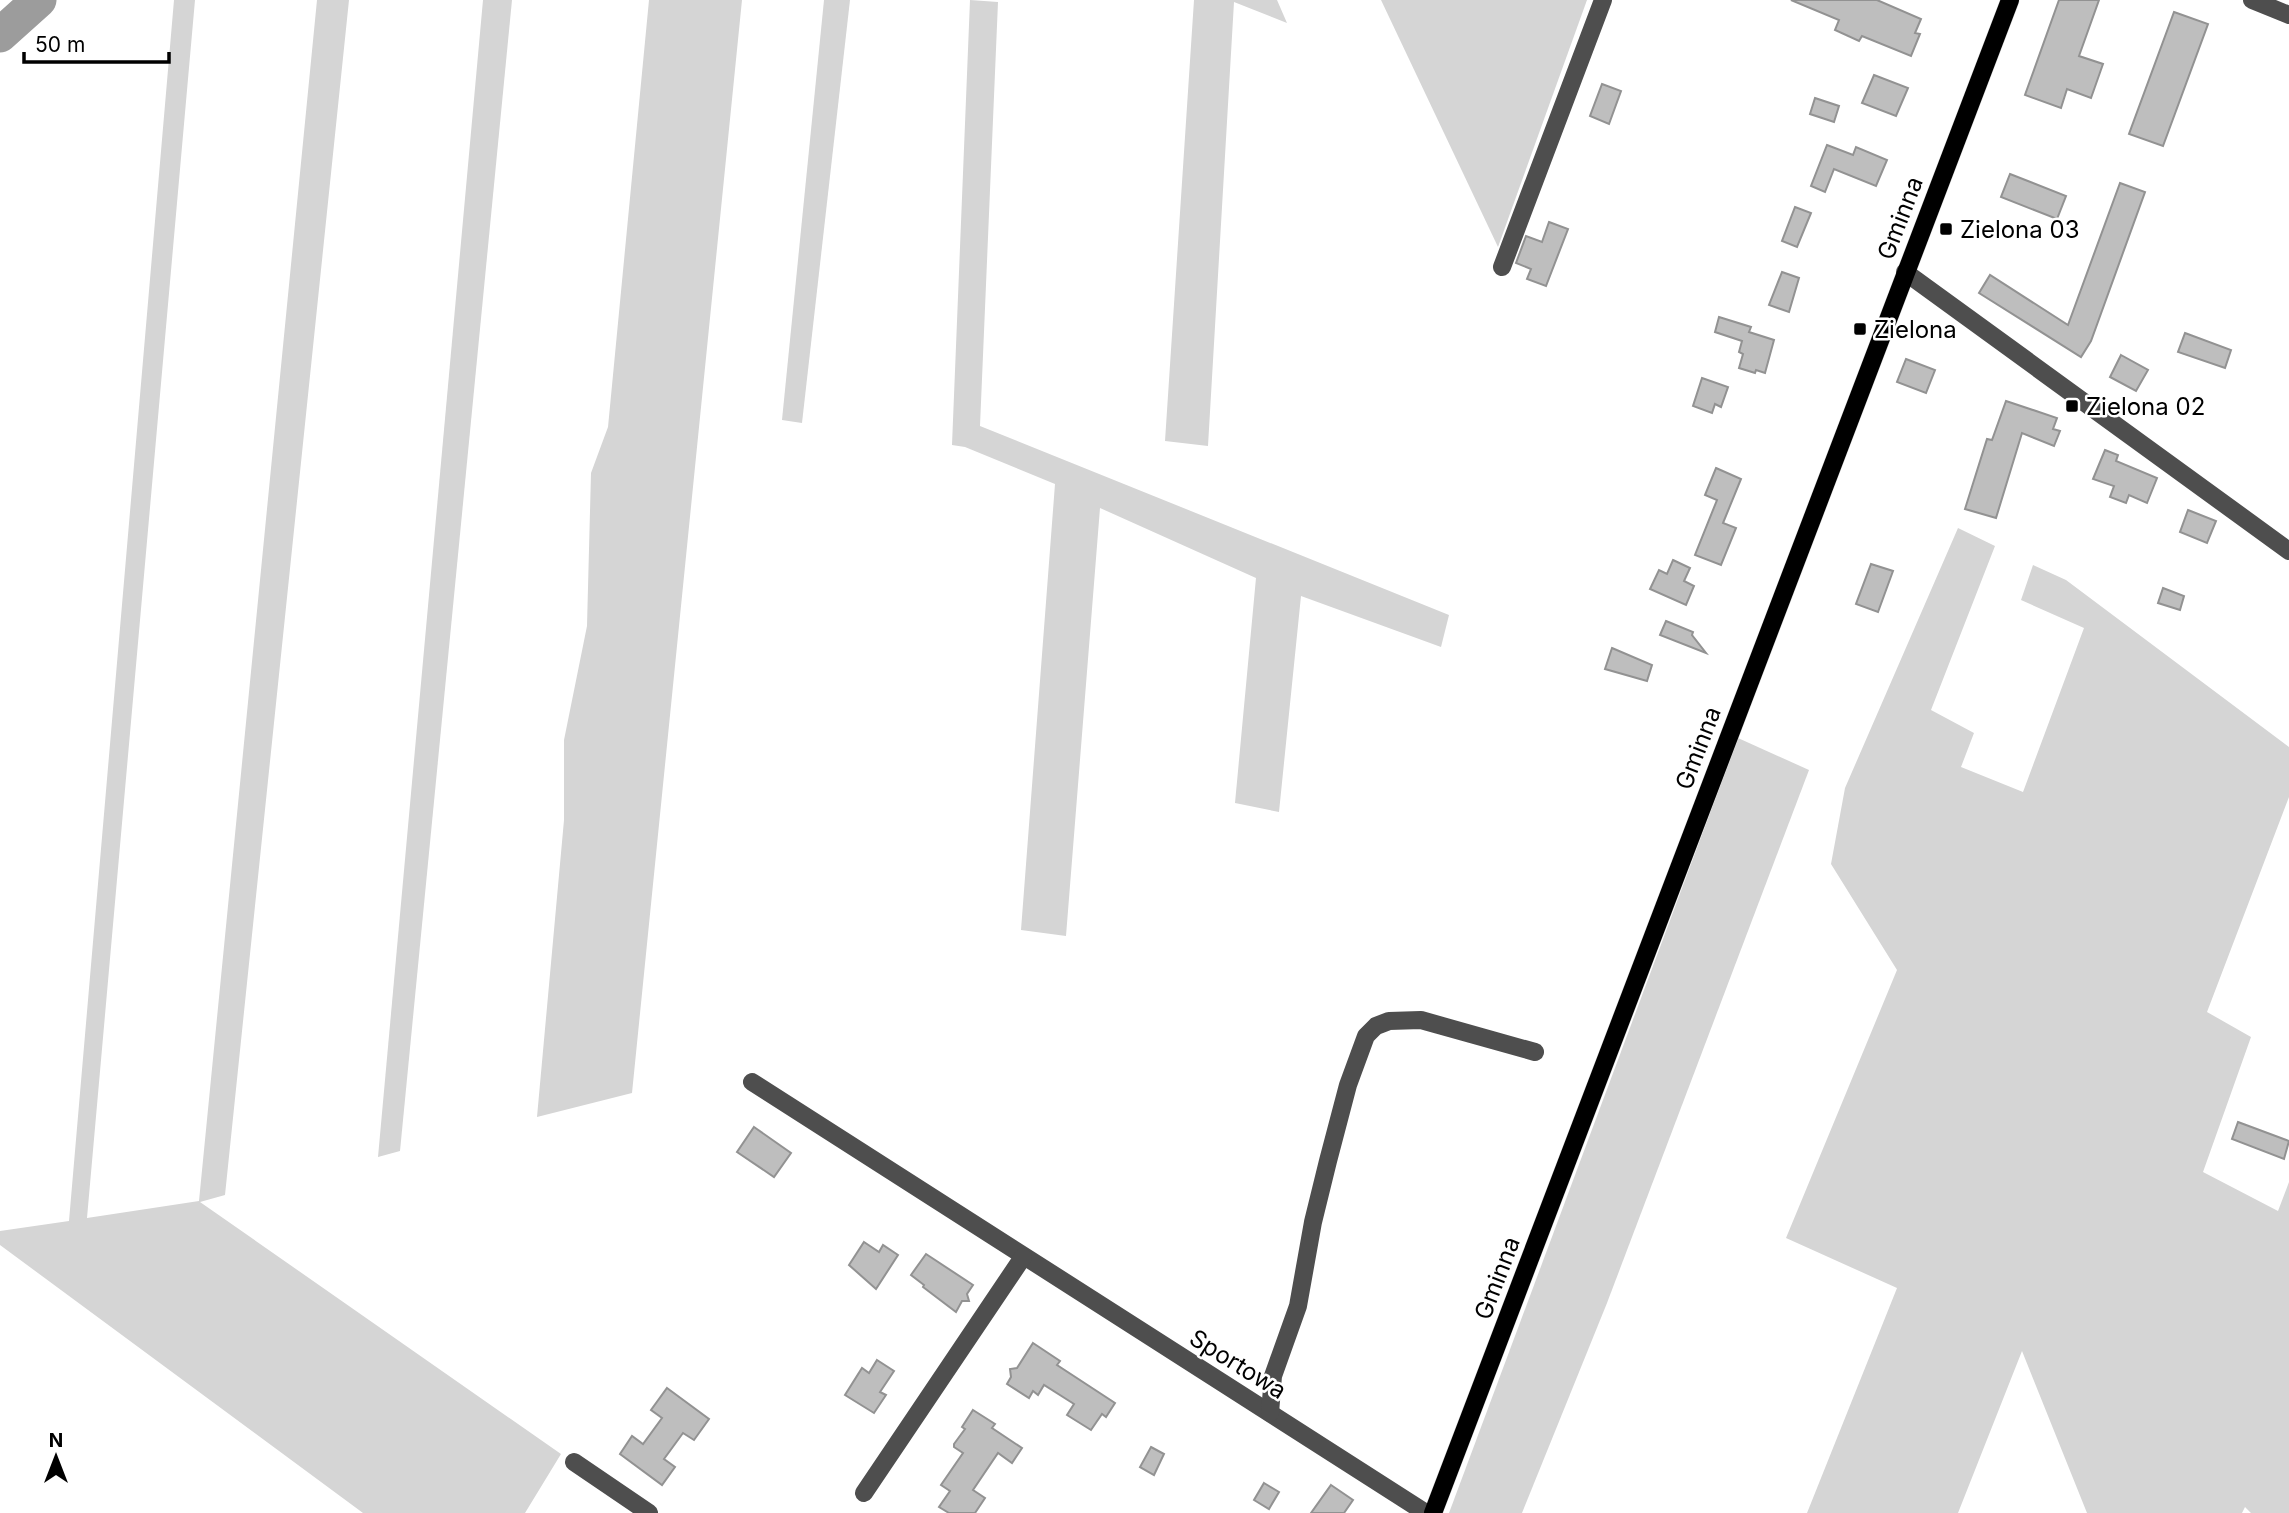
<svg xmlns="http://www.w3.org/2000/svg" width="2289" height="1513" viewBox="0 0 2289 1513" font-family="Inter,sans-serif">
<rect width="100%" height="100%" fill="#fff"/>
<!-- green -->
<g fill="#d5d5d5">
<path d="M174,0h21l-108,1218 112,-17 118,-1201h32l-124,1195 -25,7 361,252 -36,59h-162l-363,-268v-14l69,-10z"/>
<path d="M483,0h29l-112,1151 -22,6z"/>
<path d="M649,0h93l-110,1093 -95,24 27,-297v-80l23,-114 4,-153 17,-46z"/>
<path d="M824,0h26l-48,423 -20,-3z"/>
<path d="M970,0l28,2 -18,424 469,189 -8,32 -140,-51 -22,216 -44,-9 21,-225 -156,-70 -34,428 -45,-6 34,-446 -90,-37 -13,-2z"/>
<path d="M1194,0h83l10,23 -53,-21 -26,444 -43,-5z"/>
<path d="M1381,0h206l-89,247z"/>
<path d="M1958,528l37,18 -64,164 43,23 -13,34 62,25 61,-164 -63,-28 12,-35 33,15 223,167v50l-82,215 44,25 -48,135 75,39 11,-29v331h-38l-6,-6 -3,6h-155l-65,-162 -64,162h-151l90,-225 -111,-50 111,-268 -66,-106 14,-76z"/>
<path d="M1738,738l71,32 -202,533 -85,210h-73z"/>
</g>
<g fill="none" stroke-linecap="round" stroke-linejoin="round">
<!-- river -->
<path stroke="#9c9c9c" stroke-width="35" d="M0,35l39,-35"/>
</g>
<!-- building -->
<g fill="#bebebe" stroke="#929292" stroke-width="2">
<path d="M1791,0h86l44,19 -6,14 5,1 -9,22 -49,-20 -3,5 -24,-11 4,-10z"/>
<path d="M2059,0h40l-20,56 24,8 -12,34 -24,-9 -6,19 -36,-13z"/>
<path d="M2174,12l34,12 -45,122 -34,-12z"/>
<path d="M1874,75l34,13 -12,28 -34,-13z"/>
<path d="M1602,84l19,7 -12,33 -19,-8z"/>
<path d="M1815,98l24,8 -5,16 -24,-8z"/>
<path d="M1827,145l26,10 3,-8 31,13 -11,26 -42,-17 -9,23 -14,-6z"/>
<path d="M2010,174l56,22 -9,23 -56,-22z"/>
<path d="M2120,183l25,9 -54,149 -10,16 -102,-64 11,-18 78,50z"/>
<path d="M1795,207l16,6 -14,34 -15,-6z"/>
<path d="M1549,222l19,7 -22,57 -19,-7 4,-10 -15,-6 10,-27 16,6z"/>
<path d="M1782,272l17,6 -10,34 -20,-7z"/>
<path d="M1719,317l32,10 -2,5 25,8 -9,33 -9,-3 -1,3 -16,-5 4,-14 -4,-2 3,-11 -27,-9z"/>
<path d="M2185,333l46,17 -6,18 -47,-16z"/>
<path d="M2121,355l27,15 -12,21 -26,-14z"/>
<path d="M1906,359l29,11 -9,23 -29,-11z"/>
<path d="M1702,378l26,9 -7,20 -6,-3 -3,9 -19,-7z"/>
<path d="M2006,401l51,17 -4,11 7,2 -6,15 -32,-13 -26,85 -31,-9 22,-70 5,1z"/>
<path d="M2105,450l13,5 -2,6 41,17 -10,25 -18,-8 -3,8 -16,-6 4,-11 -21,-7z"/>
<path d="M1716,468l25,11 -18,44 13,5 -15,37 -26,-10 22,-55 -12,-5z"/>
<path d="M2188,510l28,11 -9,22 -27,-11z"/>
<path d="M1673,560l17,8 -6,13 10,5 -8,19 -36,-16 9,-19 8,4z"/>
<path d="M1871,564l22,7 -15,41 -22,-8z"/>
<path d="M2163,588l21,8 -4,14 -22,-7z"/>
<path d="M1666,621l27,11 -1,3 14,18 -46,-18z"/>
<path d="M1612,648l40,17 -5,16 -42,-12z"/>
<path d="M2238,1122l51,19 -5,18 -52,-20z"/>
<path d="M754,1127l37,26 -17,24 -37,-25z"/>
<path d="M864,1242l15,10 4,-7 15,10 -22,34 -27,-24z"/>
<path d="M926,1254l47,31 -6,9 2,7h-7l-6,11 -33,-25 1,-2 -13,-10z"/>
<path d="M1033,1343l27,18 -3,4 58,38 -9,14 -4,-3 -11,16 -24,-15 7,-11 -30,-19 -6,10 -5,-4 -4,7 -22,-14 4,-7 -1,-8 7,-1z"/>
<path d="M877,1360l17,11 -14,21 6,3 -12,18 -29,-18 17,-27 7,5z"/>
<path d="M667,1388l42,31 -15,21 -11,-7 -19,26 11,8 -13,18 -42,-31 12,-18 11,8 19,-26 -11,-8z"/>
<path d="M973,1410l22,14 -3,4 30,20 -10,15 -14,-10 -25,37 12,8 -10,15h-26l-10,-6 11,-16 -9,-6 22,-32 -9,-6v-3l11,-15 -3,-2z"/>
<path d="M1151,1447l13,7 -10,21 -14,-8z"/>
<path d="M1264,1483l15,9 -10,17 -15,-9z"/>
<path d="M1331,1485l22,15 -9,13h-33z"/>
</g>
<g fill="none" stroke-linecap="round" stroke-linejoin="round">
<defs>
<path id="major" d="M1433,1513l577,-1513"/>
</defs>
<!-- major casing -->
<use href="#major" stroke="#dbdbdb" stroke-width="19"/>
<!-- minor -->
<g stroke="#4e4e4e" stroke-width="18">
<path d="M2252,0l37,15"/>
<path d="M1502,267l101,-267"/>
<path d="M1905,272l384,279"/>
<path d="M752,1082l674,431"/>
<path d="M1270,1413l3,-37 25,-70 15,-84 15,-61 20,-76 18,-49 10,-10 13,-5 32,-1 114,32"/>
<path d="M574,1462l75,51"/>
<path d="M864,1493l159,-236"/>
</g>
<!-- major -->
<use href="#major" stroke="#000" stroke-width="18"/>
</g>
<!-- markers -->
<g fill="#000" stroke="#fff" stroke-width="2.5">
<rect x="1939" y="222" width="14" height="14" rx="3.5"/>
<rect x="1853" y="322" width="14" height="14" rx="3.5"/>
<rect x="2065" y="399" width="14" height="14" rx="3.5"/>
</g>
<g text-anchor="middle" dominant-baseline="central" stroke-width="5" stroke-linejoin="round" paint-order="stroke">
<!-- street labels -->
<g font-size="24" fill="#000" stroke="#fff">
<text transform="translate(1900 218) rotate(-69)">Gminna</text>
<text transform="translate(1698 748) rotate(-69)">Gminna</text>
<text transform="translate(1497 1278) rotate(-69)">Gminna</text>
<text transform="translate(1238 1364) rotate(32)">Sportowa</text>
</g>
<!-- poi labels -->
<g font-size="24" fill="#000" stroke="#fff" text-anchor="start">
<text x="1960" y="229">Zielona 03</text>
<text x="1874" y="329">Zielona</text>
<text x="2086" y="406">Zielona 02</text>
</g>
</g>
<!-- north arrow -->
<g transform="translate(56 1457)" stroke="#ffffff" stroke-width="5" paint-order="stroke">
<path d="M0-5L12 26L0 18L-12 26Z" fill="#000000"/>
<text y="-10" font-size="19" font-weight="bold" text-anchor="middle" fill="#000000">N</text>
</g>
<!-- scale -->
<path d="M24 52v10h145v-10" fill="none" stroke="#000000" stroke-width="3.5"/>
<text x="35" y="52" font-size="21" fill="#000000" stroke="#ffffff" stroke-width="5" paint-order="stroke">50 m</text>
</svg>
